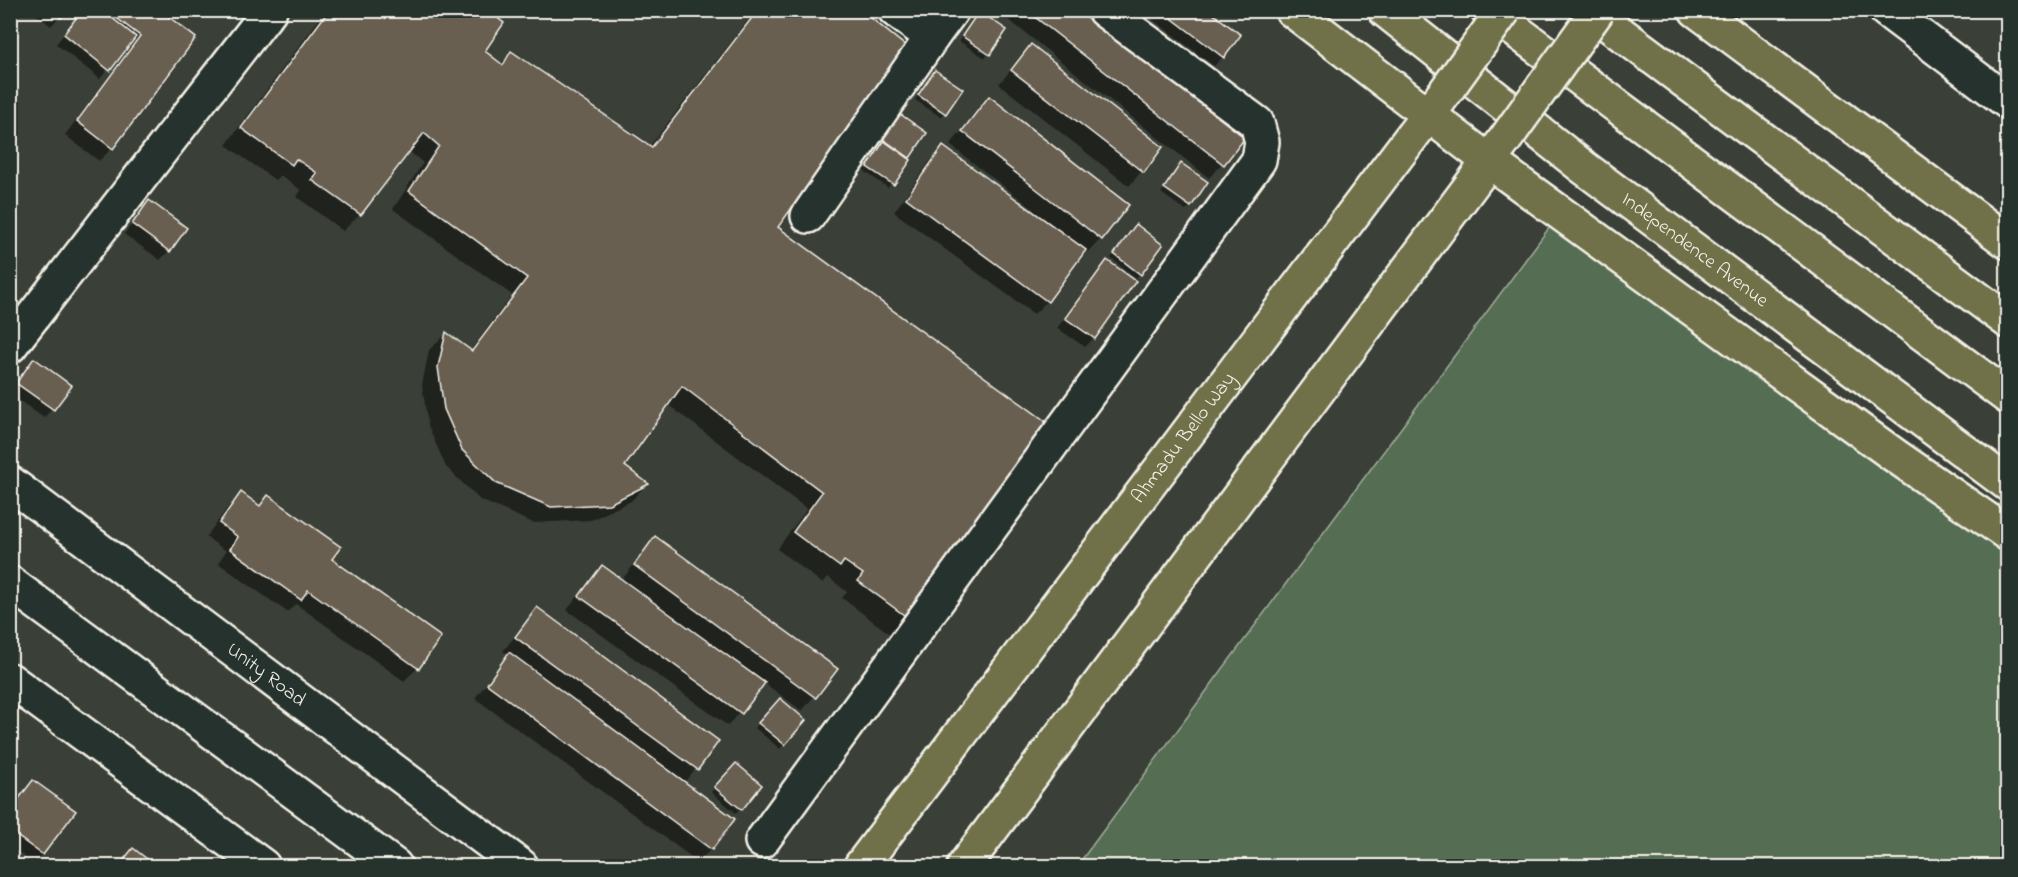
<svg xmlns="http://www.w3.org/2000/svg" width="2018" height="877" viewBox="0 0 2018 877" font-family="'Indie Flower',sans-serif">
<rect width="100%" height="100%" fill="#3a4038"/>
<filter id="ink" filterUnits="userSpaceOnUse"><feTurbulence type="fractalNoise" baseFrequency=".0167" numOctaves="2"/><feDisplacementMap in="SourceGraphic" scale="12" xChannelSelector="R" yChannelSelector="G"/><feConvolveMatrix kernelMatrix="1 2 1 2 8 2 1 2 1" color-interpolation-filters="sRGB"/></filter>
<g filter="url(#ink)">
<!-- green -->
<path fill="#556d52" stroke="#a4af9d" stroke-width="1.5" d="M1560,213l447,343v310h-930z"/>
<!-- shadow -->
<g fill="#0007">
<path d="M31,10h34l-14,16z"/>
<path d="M83,10h75l-46,138 -13,13 -34,-26 63,-85 -3,-2 -25,31 -44,-35z"/>
<path d="M326,10h159l-2,41 17,13 12,-11 137,94 107,-137h102l-82,217 131,390 -17,17 -48,-36 5,-6 -19,-15 -6,6 -45,-34 30,-40 -140,-105 -44,62 24,18 -16,17 -40,19 -58,3 -53,-23 -34,-33 -18,-41 -6,-41 7,-35 17,-16 24,17 42,-56 -119,-86 30,-46 -14,-12 -49,63 -17,17 -46,-34 4,-7 -21,-15 -5,5 -49,-35z"/>
<path d="M996,10h83l164,129 -34,39z"/>
<path d="M1140,10h65l18,47 -9,9z"/>
<path d="M975,17l14,37 -4,4 -26,-17z"/>
<path d="M1031,46l130,102 -32,38 -130,-102z"/>
<path d="M931,76l14,37 -4,4 -26,-17z"/>
<path d="M989,98l112,141 -13,13 -4,-3 -37,52 -13,13 -140,-102 36,-51 14,-13 87,63 2,-2 -83,-64z"/>
<path d="M896,120l13,37 -21,31 -24,-17z"/>
<path d="M1177,170l13,36 -4,5 -25,-18z"/>
<path d="M149,202l20,49 -9,9 -36,-26z"/>
<path d="M1132,231l8,43 -5,4 -24,-20z"/>
<path d="M1107,262l-13,76 -9,9 -28,-19z"/>
<path d="M34,360l36,26 -26,32 -34,-24v-5z"/>
<path d="M241,494l18,13 9,-10 62,63 87,108 -13,13 -108,-77 -9,8 -69,-49 8,-12 -20,-14 22,-30z"/>
<path d="M655,537l181,132 -34,42 -39,-29 -35,44 -161,-116 35,-43 19,14z"/>
<path d="M537,609l180,132 -33,42 27,66 -13,13 -223,-164 34,-43 -6,-4z"/>
<path d="M775,704l29,16 -24,29 -25,-21z"/>
<path d="M732,769l28,16 -24,28 -25,-21z"/>
<path d="M34,782l8,72 -9,9 -23,-17v-37z"/>
<path d="M133,850l21,16h-35z"/>
</g>
<!-- building -->
<g fill="#675e51" stroke="#f4f1e8" stroke-width="1.5">
<path d="M51,10h16l-6,8z"/>
<path d="M82,10h20l34,27 -26,34 -46,-37z"/>
<path d="M106,10h54l36,28 -83,111 -36,-28 63,-85z"/>
<path d="M329,10h158l17,13 -19,28 18,14 8,-14 141,96 106,-137h103l47,38 -130,179 270,196 -140,195 -50,-37 5,-7 -19,-13 -4,6 -47,-35 29,-40 -140,-106 -57,80 24,18 -40,20 -58,3 -55,-24 -34,-33 -18,-41 -6,-42 8,-35 26,19 55,-73 -118,-87 30,-45 -15,-13 -63,82 -49,-35 5,-7 -21,-14 -4,6 -51,-37z"/>
<path d="M1026,10h55l164,128 -21,27z"/>
<path d="M1161,10h47l33,25 -17,23z"/>
<path d="M979,11l28,19 -17,25 -28,-19z"/>
<path d="M1031,44l132,103 -19,26 -133,-103z"/>
<path d="M935,70l28,19 -17,25 -28,-19z"/>
<path d="M989,96l140,109 -27,35 -140,-109z"/>
<path d="M900,114l27,19 -17,25 -27,-19z"/>
<path d="M884,141l27,19 -17,25 -27,-18z"/>
<path d="M943,146l143,104 -38,52 -142,-104z"/>
<path d="M1181,163l27,19 -17,25 -27,-19z"/>
<path d="M149,200l38,28 -17,24 -38,-28z"/>
<path d="M1136,224l27,21 -22,30 -27,-21z"/>
<path d="M1107,260l29,21 -41,58 -30,-21z"/>
<path d="M34,358l38,28 -18,24 -38,-27z"/>
<path d="M241,492l19,14 8,-11 73,52 -9,12 109,78 -22,32 -111,-79 -7,10 -71,-51 8,-12 -19,-14z"/>
<path d="M655,536l183,133 -22,29 -182,-133z"/>
<path d="M602,565l163,118 -23,31 -163,-118z"/>
<path d="M537,607l182,134 -21,29 -183,-133z"/>
<path d="M509,652l226,167 -23,31 -225,-166z"/>
<path d="M780,698l26,22 -21,25 -27,-22z"/>
<path d="M736,763l26,22 -20,25 -28,-23z"/>
<path d="M33,780l43,31 -33,44 -33,-24v-21z"/>
<path d="M133,848l23,18h-30l-5,-3z"/>
</g>
<g fill="none" stroke-linecap="round" stroke-linejoin="round">
<defs>
<g id="minor">
<path d="M1886,10l122,92"/>
<path d="M932,37l20,-27"/>
<path d="M808,216l124,-179 -37,-27"/>
<path d="M10,346l260,-336"/>
<path id="s1" d="M10,483l511,383"/>
<path d="M10,583l385,283"/>
<path d="M10,680l253,186"/>
<path d="M762,841l497,-681 3,-18 -5,-19 -153,-113"/>
</g>
<g id="major">
<path d="M1292,10l198,152 404,293 114,79"/>
<path id="s2" d="M1385,10l198,157 425,317"/>
<path d="M1488,10l520,387"/>
<path d="M1589,10l419,311"/>
<path d="M1696,10l312,232"/>
<path id="s3" d="M861,866l582,-771"/>
<path d="M964,866l540,-725"/>
</g>
</defs>
<!-- minor casing -->
<use href="#minor" stroke="#f4f1e8" stroke-width="38"/>
<!-- major casing -->
<use href="#major" stroke="#f4f1e8" stroke-width="38"/>
<!-- minor -->
<use href="#minor" stroke="#26332d" stroke-width="33"/>
<!-- major -->
<use href="#major" stroke="#6f714a" stroke-width="33"/>
<defs>
<g id="major-bridge">
<path d="M1443,95l61,-85"/>
<path d="M1504,141l94,-131"/>
</g>
</defs>
<!-- major-bridge casing -->
<use href="#major-bridge" stroke="#f4f1e8" stroke-width="38" stroke-linecap="butt"/>
<!-- major-bridge -->
<use href="#major-bridge" stroke="#6f714a" stroke-width="33"/>
</g>
</g>
<g text-anchor="middle" dominant-baseline="central" stroke-width="4.5" stroke-linejoin="round" paint-order="stroke">
<!-- street labels -->
<g font-size="20" fill="#f4f1e8" stroke="#26332d">
<text stroke="none"><textPath href="#s2" startOffset="392">Independence Avenue</textPath></text>
<text stroke="none"><textPath href="#s3" startOffset="536">Ahmadu Bello Way</textPath></text>
<text stroke="none"><textPath href="#s1" startOffset="320">Unity Road</textPath></text>
</g>
</g>
<!-- margin -->
<rect width="2018" height="877" fill="none" stroke="#26332d" stroke-width="36"/>
<rect x="18" y="18" width="1982" height="841" fill="none" stroke="#f4f1e8" stroke-width="2" filter="url(#ink)"/>
</svg>
